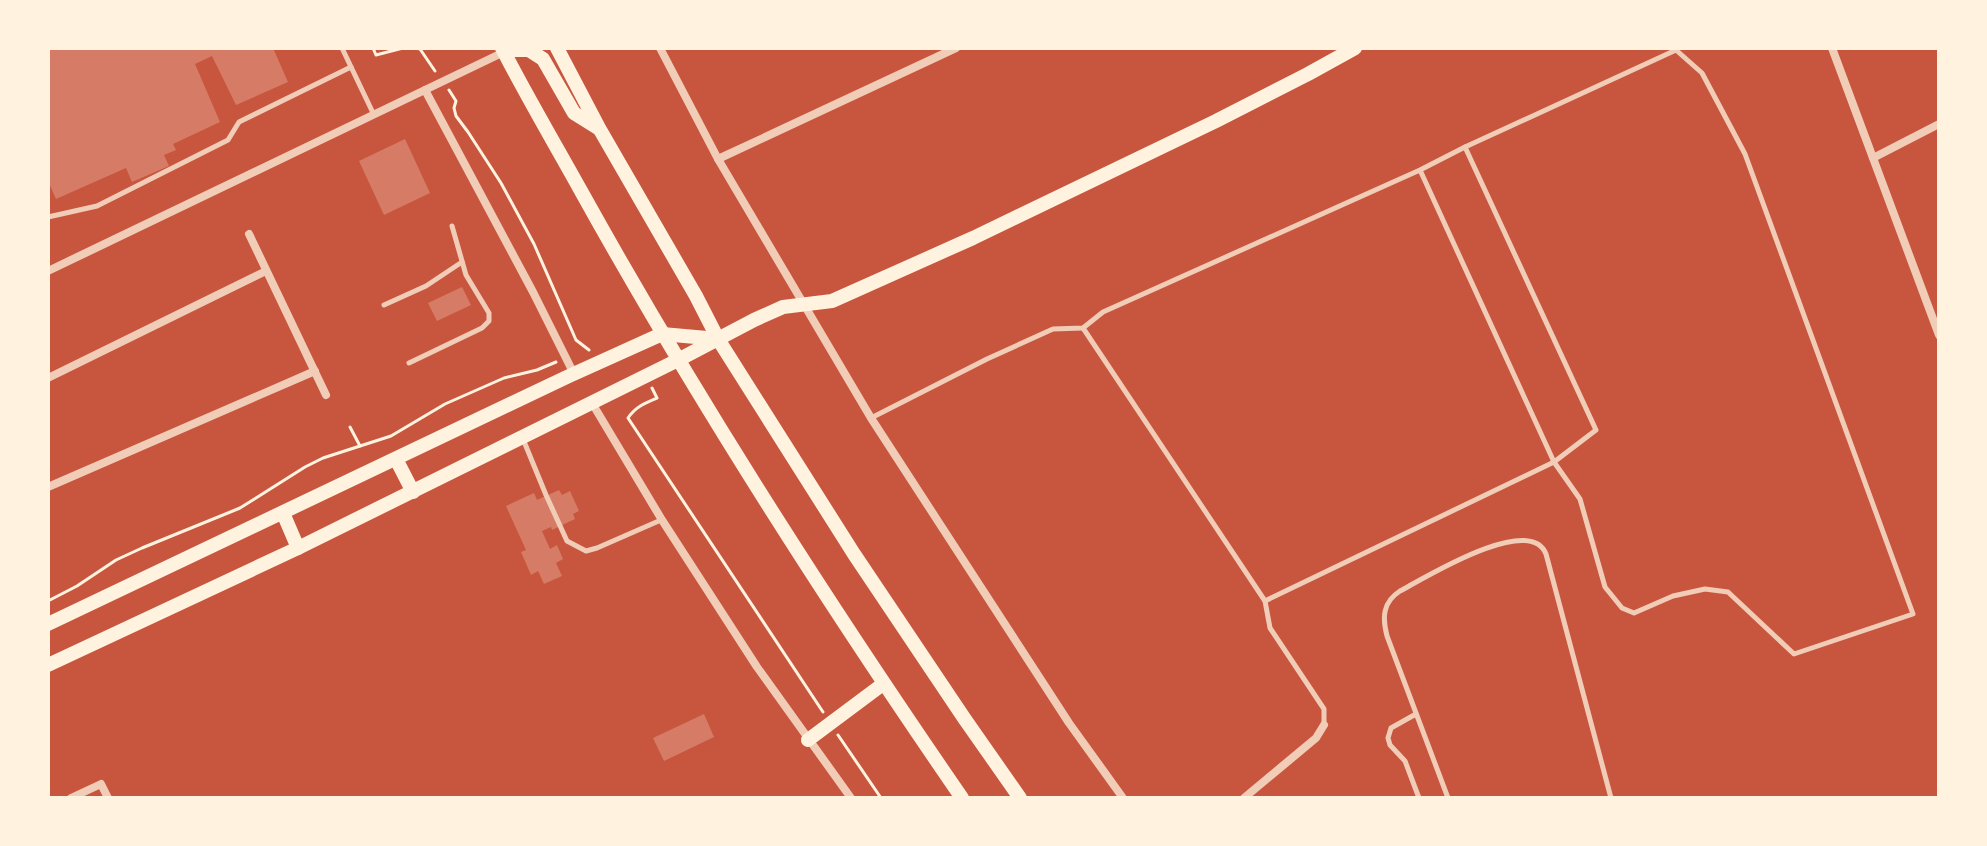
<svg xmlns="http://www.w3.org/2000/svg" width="1987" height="846" viewBox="0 0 1987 846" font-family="Georgia,serif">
<rect width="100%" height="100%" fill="#c8553d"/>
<!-- building -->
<g fill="#d67c66">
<path d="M48,48h225l15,34 -52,23 -24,-49 -17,8 25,58 -47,22 3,6 -12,5 5,11 -37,16 -6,-14 -70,31 -8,-18z"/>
<path d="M405,139l25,54 -46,22 -25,-54z"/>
<path d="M462,287l9,18 -34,16 -9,-18z"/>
<path d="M559,490l3,5 8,-4 9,20 -6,3 2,5 -23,11 -1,-3 -9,4 8,18 7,-4 6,14 -7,4 6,13 -18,8 -6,-13 -7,4 -10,-23 5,-2 -20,-44 28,-13 3,7z"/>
<path d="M704,714l10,23 -50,24 -11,-23z"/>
</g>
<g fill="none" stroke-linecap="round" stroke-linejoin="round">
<!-- path -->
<g stroke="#fff3e0" stroke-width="3">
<path d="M373,48l3,7 27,-7"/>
<path d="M415,48l5,1 15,22"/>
<path d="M449,90l7,11 -2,7 2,8 12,16 33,51 33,61 42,96 13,10"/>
<path d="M652,388l5,10c-12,5 -22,9 -29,20l195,294"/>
<path d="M350,427l10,19"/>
<path d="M48,601l29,-15 39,-26 26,-12 98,-40 65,-41 18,-9 68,-22 54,-32 59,-26 33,-8 19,-8"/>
<path d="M838,735l43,63"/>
</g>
<!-- service -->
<g stroke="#f1ccb7" stroke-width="5">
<path d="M342,48l32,67"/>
<path d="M48,217l49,-11 131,-66 11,-18 112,-55"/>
<path d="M384,305l42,-19 36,-24"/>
<path d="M1083,328l182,273 5,27 54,81v15"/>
<path d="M409,363l73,-35 7,-7v-8l-23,-38 -14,-49"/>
<path d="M871,418l116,-59 66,-30 30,-1 20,-16 317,-142 45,-23 211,-97 26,23 43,81 168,460 -119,40 -66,-62 -23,-3 -32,7 -39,17 -12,-5 -17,-21 -25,-88 -26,-37 -134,-292"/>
<path d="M523,439l23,56 21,46 19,10 11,-3 64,-28"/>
<path d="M1265,601l289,-139 42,-32 -131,-283"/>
<path d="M1416,714l-25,14 -3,10 2,7 15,16 14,37"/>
<path d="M1448,798l-61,-162c-5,-19 -4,-34 13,-45 26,-14 130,-78 146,-37l65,244"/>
</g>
<!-- minor -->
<g stroke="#f1ccb7" stroke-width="8">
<path d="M660,48l58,111 153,259 198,305 54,75"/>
<path d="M1832,48l107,287"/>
<path d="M425,90l108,202 41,82"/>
<path d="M1873,158l66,-34"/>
<path d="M718,159l238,-111"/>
<path d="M249,234l77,161"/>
<path d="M48,271l456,-219"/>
<path d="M48,378l218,-107"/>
<path d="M592,403l70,117 95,147 94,131"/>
<path d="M48,487l267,-116"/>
<path d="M71,798l30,-14 7,14"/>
<path d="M1244,798l72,-60 8,-13"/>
</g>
<!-- secondary -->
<g stroke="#fff3e0" stroke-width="14">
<path d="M396,459l17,33"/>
<path d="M283,513l15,35"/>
<path d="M48,624l521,-248 93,-42 56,5"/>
<path d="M48,665l250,-117 380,-188 76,-40 29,-13 49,-6 141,-63 243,-117 92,-47 47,-26"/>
</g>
<!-- primary -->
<g stroke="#fff3e0" stroke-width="14">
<path d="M502,48c25,49 53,96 79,143 116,209 246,411 381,607"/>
<path d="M557,48l42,80 97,168 22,43 136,215 110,164 56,80"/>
<path d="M504,52l10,-2h15l14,9 31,54 24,15"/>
<path d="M808,740l75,-56"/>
</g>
</g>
<!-- border -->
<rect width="1987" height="846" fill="none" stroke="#fff3e0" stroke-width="100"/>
</svg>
